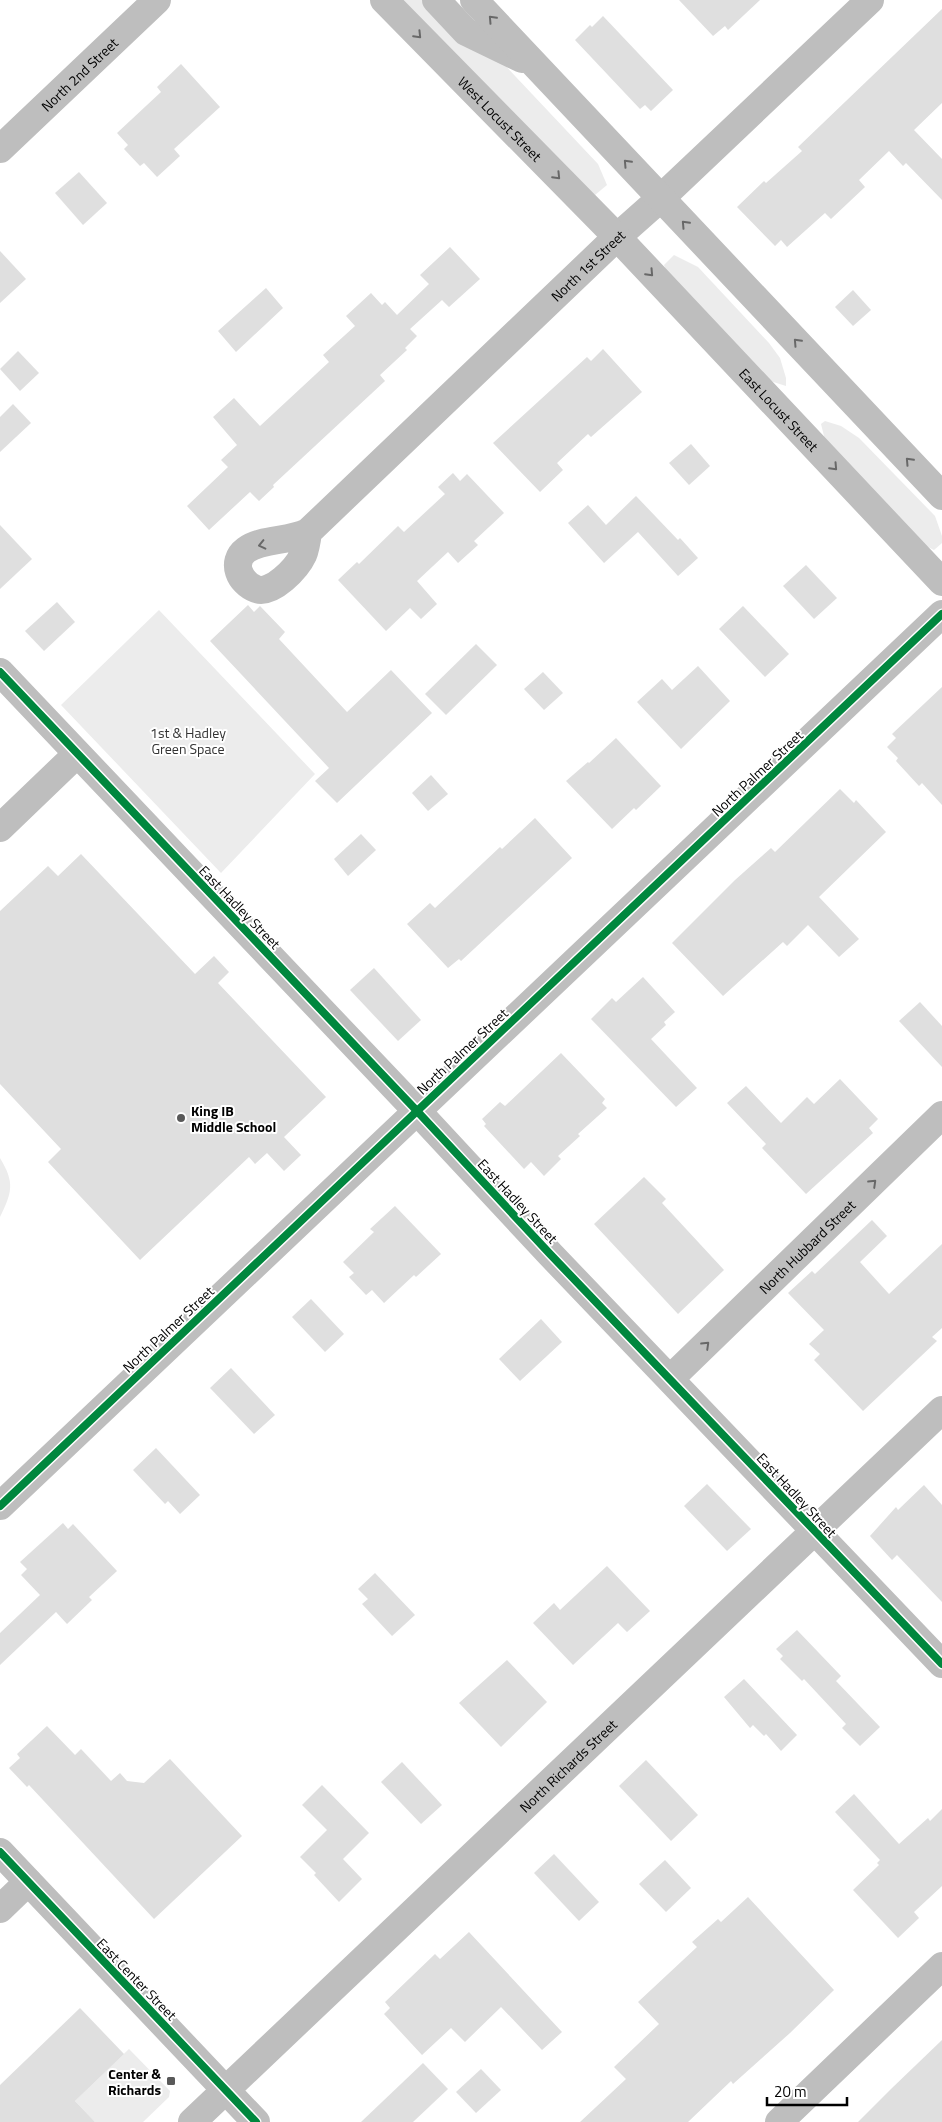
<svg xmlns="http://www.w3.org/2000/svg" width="942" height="2122" viewBox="0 0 942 2122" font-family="'Titillium Web',sans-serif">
<rect width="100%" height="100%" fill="#fff"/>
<!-- green -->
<g fill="#ececec">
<path d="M401,0h25l74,60 98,104 9,21 -12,10 -23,-16z"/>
<path d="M674,255l24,12 71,76 11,15 6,20v8l-19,-6 -98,-101 -5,-14z"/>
<path d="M825,421l16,5 18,12 76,78 7,20v7l-8,7 -16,-8 -92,-98 -5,-20z"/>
<path d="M159,610l156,164 -94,99 -160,-168z"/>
<path d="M0,1158c15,25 12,34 0,59z"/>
<path d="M129,2049l41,42 -1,6 -26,25h-48l-20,-21z"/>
</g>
<!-- building -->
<g fill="#dfdfdf">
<path d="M679,0h81l-32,30 -3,-4 -12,10z"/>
<path d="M942,9v94l-28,27 28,29v41l-36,-37 -3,3 -14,-15 -30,29 6,7 -34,32 -6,-6 -38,34 -6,-7 -6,6 -38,-39 27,-26 2,2 36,-32 -4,-4z"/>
<path d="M603,16l70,74 -22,21 -6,-6 -5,4 -65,-69 15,-15 2,2z"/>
<path d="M181,64l39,43 -46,42 6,7 -23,21 -13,-14 -4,3 -16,-17 4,-4 -11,-12 44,-41 -4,-5z"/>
<path d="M79,172l28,31 -24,22 -28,-32z"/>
<path d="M450,247l30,32 -31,28 -7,-7 -32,29 7,7 -12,12 2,2 -27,25 5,6 -112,104 1,2 -15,14 -9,-9 -41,38 -22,-24 41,-39 -7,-7 16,-15 -24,-28 21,-19 26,28 69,-64 -6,-7 32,-29 -9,-10 25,-23 11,12 3,-3 12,13 32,-31 -9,-9z"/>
<path d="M0,251l26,28 -26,24z"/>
<path d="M266,288l17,20 -47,44 -18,-21z"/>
<path d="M853,290l18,20 -18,16 -18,-19z"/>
<path d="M603,349l39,43 -51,45 -3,-3 -31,29 6,7 -23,22 -47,-49 94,-86 4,4z"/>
<path d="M18,351l21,22 -19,18 -20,-22z"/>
<path d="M13,404l18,19 -31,29v-35z"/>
<path d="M691,444l19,22 -21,19 -20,-22z"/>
<path d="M453,473l7,8 7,-7 37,39 -30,28 4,4 -20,18 -10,-11 -31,29 20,23 -16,15 -11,-11 -24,23 -48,-51 19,-18 2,2 39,-38 6,6 41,-38 -7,-7z"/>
<path d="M636,496l42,44 2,-2 18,20 -20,18 -40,-44 -34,31 -36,-40 20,-18 18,20z"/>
<path d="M0,525l32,34 -32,30z"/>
<path d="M806,565l31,33 -23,21 -31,-33z"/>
<path d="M57,602l18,20 -31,29 -19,-20z"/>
<path d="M248,605l6,7 6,-6 25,26 -6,7 68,73 44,-42 41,43 -95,90 -22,-22 14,-13 -119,-127z"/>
<path d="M743,606l46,48 -24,23 -46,-48z"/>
<path d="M476,644l21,21 -51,50 -21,-21z"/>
<path d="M698,666l32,35 -49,48 -44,-47 25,-23 10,11z"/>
<path d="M543,672l20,21 -19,17 -20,-21z"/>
<path d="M942,687v118l-20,-22 -3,3 -23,-25 2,-3 -11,-11 9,-9 -4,-4z"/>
<path d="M616,738l45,48 -25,24 -2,-2 -22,21 -46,-48 22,-19 1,1z"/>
<path d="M431,775l17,19 -20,17 -16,-18z"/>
<path d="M840,789l14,14 2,-3 30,32 -67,65 40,42 -20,18 -31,-32 -21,21 -4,-4 -60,54 -51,-53 63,-63 36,-32 4,4z"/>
<path d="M535,818l37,40 -111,103 -2,-2 -11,9 -41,-44 23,-21 5,5 65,-61 2,2z"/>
<path d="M361,834l15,16 -28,26 -14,-17z"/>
<path d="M81,854l114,120 19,-18 15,16 -11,11 108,114 -42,40 17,18 -17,16 -17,-18 -12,11 -6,-7 -109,103 -92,-98 13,-13 -61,-65v-173l48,-45 10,10z"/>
<path d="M374,968l47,52 -23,21 -48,-51z"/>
<path d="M643,977l32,35 -11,10 2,3 -15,14 46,49 -21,19 -85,-88 21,-21 4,4z"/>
<path d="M920,1002l22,24v41l-43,-46z"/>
<path d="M561,1053l44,46 -3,4 5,5 -29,26 2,2 -22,20 3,3 -17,17 -13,-14 -7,7 -40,-43 2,-2 -4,-5 18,-17 5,4z"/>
<path d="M840,1079l38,40 -9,9 4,5 -67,61 -44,-46 4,-4 -39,-41 19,-17 35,37 26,-26 7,7z"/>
<path d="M644,1177l22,22 -4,4 62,67 -46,44 -84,-90z"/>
<path d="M395,1206l46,48 -25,23 -2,-2 -30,28 -12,-13 -6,5 -17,-18 5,-4 -11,-11 31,-30 -4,-3z"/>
<path d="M872,1220l15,16 -27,26 29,32 53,-50v84l-10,9 5,4 -74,70 -49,-51 6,-6 -11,-10 15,-14 -36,-37 24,-22 3,3z"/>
<path d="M311,1299l33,35 -19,18 -33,-35z"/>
<path d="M541,1319l21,23 -42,39 -21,-22z"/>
<path d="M231,1368l44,47 -21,19 -44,-46z"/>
<path d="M156,1448l44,47 -20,19 -12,-13 -3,3 -32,-34z"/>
<path d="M707,1484l44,45 -24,22 -43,-45z"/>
<path d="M924,1485l18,20v97l-45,-47 -5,5 -22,-24 26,-29 2,3z"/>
<path d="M63,1523l5,6 5,-5 44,47 -28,26 3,3 -25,24 -11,-12 -56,53v-32l40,-38 -19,-20 6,-6 -7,-7z"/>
<path d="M607,1566l43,45 -23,21 -9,-9 -45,42 -40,-42 21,-20 6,7z"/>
<path d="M375,1573l40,42 -23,21 -30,-32 6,-5 -10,-10z"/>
<path d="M797,1630l44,46 -5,5 44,46 -20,19 -18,-18 4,-4 -42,-45 -2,2 -22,-22 3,-3 -7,-7z"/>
<path d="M507,1660l40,42 -46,45 -42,-44z"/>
<path d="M744,1679l53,56 -16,16 -15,-17 -2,2 -11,-11 -3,3 -26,-31z"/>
<path d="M47,1726l28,29 6,-6 30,32 9,-8 7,8 17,2 26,-24 72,77 -88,83 -125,-134 -2,2 -18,-19 11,-10 -3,-4z"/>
<path d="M646,1760l52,55 -27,26 -52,-55z"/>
<path d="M402,1762l40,43 -21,19 -40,-42z"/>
<path d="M322,1785l47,48 -26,26 19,20 -23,23 -25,-27 2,-2 -16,-16 27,-27 -25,-25z"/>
<path d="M854,1794l45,50 29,-26 2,3 12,-12v77l-28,26 5,6 -21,20 -45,-48 26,-25 -2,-2 3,-3 -45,-48z"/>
<path d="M554,1854l45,48 -20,19 -45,-48z"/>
<path d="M665,1860l26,28 -25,24 -27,-28z"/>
<path d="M748,1897l86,93 -44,43 -57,51 -2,-3 -43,41h-108l46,-43 -12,-12 45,-43 -21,-22 59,-55 -5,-5 26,-23 3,3z"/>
<path d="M469,1932l93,100 -20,18 -41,-43 -36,35 -14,-14 -29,27 -38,-41 6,-6 -5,-6 50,-48 5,5z"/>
<path d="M80,2008l44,46 -49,47 20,21h-95v-37z"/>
<path d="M942,2040v82h-84l33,-33z"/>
<path d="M423,2063l25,26 -35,33h-52z"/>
<path d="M481,2069l20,21 -25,23 -20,-21z"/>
</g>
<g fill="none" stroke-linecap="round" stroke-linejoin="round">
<!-- minor -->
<g stroke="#bebebe" stroke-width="28">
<path id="s1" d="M0,149l157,-149"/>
<path id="s2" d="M308,532c-1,8 -2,16 -5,23 -6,13 -31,40 -47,34 -16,-6 -26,-27 -10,-39 16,-12 43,-8 62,-18l309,-295 44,-39 209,-198"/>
<path d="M0,672l417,439 133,143 392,410"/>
<path d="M0,828l77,-74"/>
<path id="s3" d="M671,1378l271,-263"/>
<path d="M0,1506l942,-892"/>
<path d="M0,1852l256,270"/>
<path d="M0,1909l28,-27"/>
<path id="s4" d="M192,2122l750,-712"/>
<path d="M779,2122l163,-156"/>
</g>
<!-- major -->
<g stroke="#bebebe" stroke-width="28">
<path id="s5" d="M384,0l233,237 325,345"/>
<path d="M436,0l30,32 56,27"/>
<path d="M474,0l468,496"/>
</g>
<defs>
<g id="cycleway">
<path d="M0,672l417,439 133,143 392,410"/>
<path d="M0,1506l942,-892"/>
<path d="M0,1852l256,270"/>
</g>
</defs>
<!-- cycleway casing -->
<use href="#cycleway" stroke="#fff" stroke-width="11"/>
<!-- cycleway -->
<use href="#cycleway" stroke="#00873e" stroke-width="8"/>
</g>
<!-- one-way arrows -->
<defs><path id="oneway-chevron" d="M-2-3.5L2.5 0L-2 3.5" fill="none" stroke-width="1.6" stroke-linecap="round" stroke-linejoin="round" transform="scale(1.25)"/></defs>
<g stroke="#686868">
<use href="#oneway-chevron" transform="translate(492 19) rotate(-133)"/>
<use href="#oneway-chevron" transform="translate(418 35) rotate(46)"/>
<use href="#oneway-chevron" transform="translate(627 163) rotate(-133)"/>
<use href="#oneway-chevron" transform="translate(557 176) rotate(46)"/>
<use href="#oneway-chevron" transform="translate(685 224) rotate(-133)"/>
<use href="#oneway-chevron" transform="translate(650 273) rotate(47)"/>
<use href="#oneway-chevron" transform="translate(797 342) rotate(-133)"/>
<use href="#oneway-chevron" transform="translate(909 461) rotate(-133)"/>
<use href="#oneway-chevron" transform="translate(834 467) rotate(47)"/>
<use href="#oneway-chevron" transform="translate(262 545) rotate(167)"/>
<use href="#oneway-chevron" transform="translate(873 1183) rotate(-44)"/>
<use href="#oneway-chevron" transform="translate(706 1345) rotate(-44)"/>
</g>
<!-- markers -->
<g fill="#595959" stroke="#fff" stroke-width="2">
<circle cx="181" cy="1118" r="5"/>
<rect x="166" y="2076" width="10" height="10" rx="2.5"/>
</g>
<g text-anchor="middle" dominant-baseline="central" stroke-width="4" stroke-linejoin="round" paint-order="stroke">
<!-- street labels -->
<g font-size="14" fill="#000" stroke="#fff">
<text stroke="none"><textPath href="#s1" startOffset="109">North 2nd Street</textPath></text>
<text stroke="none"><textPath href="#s5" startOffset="166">West Locust Street</textPath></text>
<text stroke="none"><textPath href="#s2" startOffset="586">North 1st Street</textPath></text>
<text stroke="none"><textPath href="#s5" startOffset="569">East Locust Street</textPath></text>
<text transform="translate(757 773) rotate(-43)">North Palmer Street</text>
<text transform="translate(240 907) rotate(46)">East Hadley Street</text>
<text transform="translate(462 1051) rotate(-43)">North Palmer Street</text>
<text transform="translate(518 1201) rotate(47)">East Hadley Street</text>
<text stroke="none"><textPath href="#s3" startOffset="189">North Hubbard Street</textPath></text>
<text transform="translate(168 1329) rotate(-43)">North Palmer Street</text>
<text transform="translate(797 1495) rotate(47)">East Hadley Street</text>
<text stroke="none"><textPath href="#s4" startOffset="518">North Richards Street</textPath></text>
<text transform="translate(137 1979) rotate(46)">East Center Street</text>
</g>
<!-- park labels -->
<g font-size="14" fill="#333" stroke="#fff">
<text x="188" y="732">1st &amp; Hadley<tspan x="188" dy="16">Green Space</tspan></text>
</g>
<!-- poi labels -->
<g font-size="14" font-weight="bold" fill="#000" stroke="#fff" text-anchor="start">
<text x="191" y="1110">King IB<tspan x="191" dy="16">Middle School</tspan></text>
<text x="161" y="2073" text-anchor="end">Center &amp;<tspan x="161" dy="16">Richards</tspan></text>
</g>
</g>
<!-- scale -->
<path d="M767 2097v8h80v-8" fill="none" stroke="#000000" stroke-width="2.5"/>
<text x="774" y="2097" font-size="15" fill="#000000" stroke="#ffffff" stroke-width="4" paint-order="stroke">20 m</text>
</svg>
